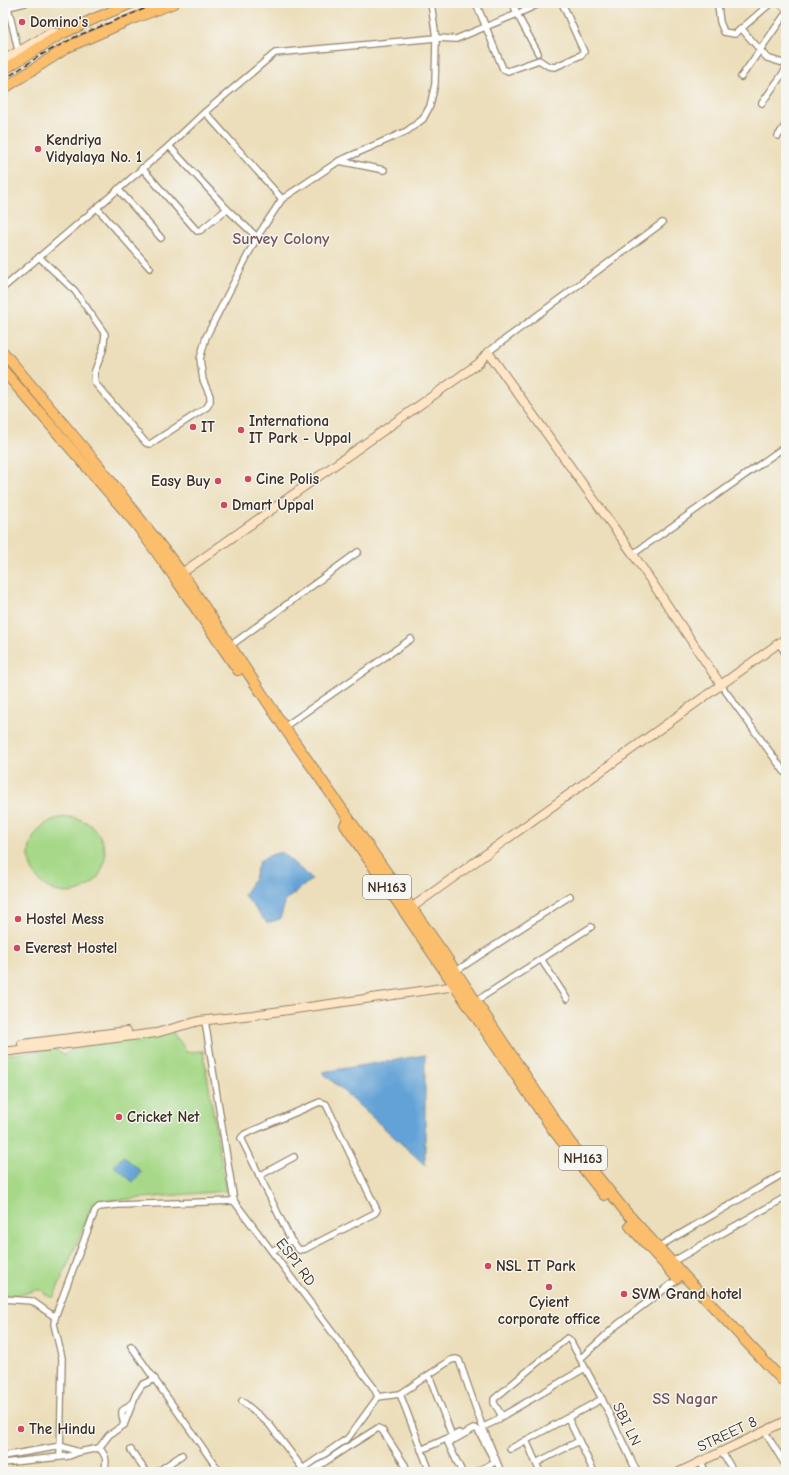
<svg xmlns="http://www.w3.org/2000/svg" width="789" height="1475" viewBox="0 0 789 1475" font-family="'Comic Neue',sans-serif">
<rect width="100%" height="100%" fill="#f6f6f2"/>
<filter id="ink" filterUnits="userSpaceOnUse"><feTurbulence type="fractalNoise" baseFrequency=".025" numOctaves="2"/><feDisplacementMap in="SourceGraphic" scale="8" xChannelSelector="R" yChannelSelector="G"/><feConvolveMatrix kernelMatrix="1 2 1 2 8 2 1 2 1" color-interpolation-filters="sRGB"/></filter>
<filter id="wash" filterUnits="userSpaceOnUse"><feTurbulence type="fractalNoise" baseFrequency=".012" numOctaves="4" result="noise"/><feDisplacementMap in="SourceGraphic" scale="16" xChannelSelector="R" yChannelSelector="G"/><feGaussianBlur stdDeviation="0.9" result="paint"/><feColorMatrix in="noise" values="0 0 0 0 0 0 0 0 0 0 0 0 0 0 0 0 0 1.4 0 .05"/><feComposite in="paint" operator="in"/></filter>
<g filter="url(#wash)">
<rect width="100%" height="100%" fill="#ecdeba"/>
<!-- green -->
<g fill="#a6d887" stroke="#708152">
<circle cx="67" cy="855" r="38"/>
<path d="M172,1030l4,8c6,3 6,8 10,14l17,-1 23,140 -133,11 -16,41 -24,55 -7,-3 -4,-5h-6l-16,5h-17v-240l51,-6 11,6 12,-11z"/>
</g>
<!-- water -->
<g fill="#64a2d6" stroke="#50667a">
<path d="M281,852l31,27 -26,21 -6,19 -13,4 -23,-28 9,-14 6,-19 12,-7z"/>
<path d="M425,1055v110l-103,-93z"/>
<path d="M123,1156l19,16 -9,10 -19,-16z"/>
</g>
</g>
<g filter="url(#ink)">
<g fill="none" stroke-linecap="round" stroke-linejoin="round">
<defs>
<g id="street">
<path d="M7,3l11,47"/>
<path d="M476,3l27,66 5,2 31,-11 9,6 7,1 26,-12 3,-3 -22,-49"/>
<path d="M513,3l4,11 21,39"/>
<path d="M725,3l-7,3 2,16 4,10 11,2 36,-31"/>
<path d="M8,7l17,-4"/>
<path d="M741,28l26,30 19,6"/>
<path d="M741,77l45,-64"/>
<path d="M762,103l24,-34"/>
<path d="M205,112l77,87"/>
<path d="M778,136l8,-12"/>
<path d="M169,146l58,63 30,28"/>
<path d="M339,161l45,9"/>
<path d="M142,168l55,63 4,-1 26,-21"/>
<path d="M118,189l43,49"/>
<path d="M97,208l53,60"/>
<path d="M39,257l36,34 30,43 -2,16 -9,23 1,10 51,60 4,1 57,-37 3,-5v-6l-7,-16 -3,-21 6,-22 51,-100 25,-38 57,-38 68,-30 16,-12 7,-13 5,-22 1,-46 -5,-35"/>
<path d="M3,288l166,-142 36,-34 70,-59 161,-15 20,1 61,-25 24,-11"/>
<path d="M488,352l174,-129"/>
<path d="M633,554l153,-108"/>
<path d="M779,643l7,11"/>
<path d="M230,646l128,-94"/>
<path d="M721,685l65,89"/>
<path d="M284,727l127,-88"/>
<path d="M541,959l26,40"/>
<path d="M456,971l114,-75"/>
<path d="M476,1001l115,-74"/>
<path d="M205,1021l29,180 140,187 4,9 -30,41 -50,34"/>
<path d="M259,1176l35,-19"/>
<path d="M658,1247l128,-75"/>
<path d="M272,1251l19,-11 8,10 6,-1 70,-36 2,-3 -51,-106 -6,-2 -75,32 -4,4 50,102"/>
<path d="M672,1262l114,-65"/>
<path d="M3,1299l29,2 23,16"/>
<path d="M131,1346l89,126"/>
<path d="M581,1358l36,-33 61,-46"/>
<path d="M429,1375l23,61"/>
<path d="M400,1394l30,78"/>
<path d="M378,1397l22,-3 51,-34 5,-1 3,1 22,63 20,49"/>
<path d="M242,1401l27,23 34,45"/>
<path d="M502,1416l-8,-13v-4l73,-61 3,2 32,59"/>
<path d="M499,1418l86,-50"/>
<path d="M568,1418l26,54"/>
<path d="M124,1425l-2,-10v-4l11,-9"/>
<path d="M483,1427l15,-7"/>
<path d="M765,1432l21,34"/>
<path d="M526,1440l14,32"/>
<path d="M99,1448l10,-13 15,-10 12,-31 6,-9 13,-6"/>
<path d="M99,1448c8,8 8,14 5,24"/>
<path d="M510,1449l92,-50 35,73"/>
<path d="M131,1450l15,22"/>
<path d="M421,1450l38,-17"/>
<path d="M721,1451l13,21"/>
<path d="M3,1456l58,-10 18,6"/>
<path d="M60,1457l2,-99 -8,-34 1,-7 40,-106 4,-4 19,-2 116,-4"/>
<path d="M700,1461l5,9"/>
<path d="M3,1463l66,-7 10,-4 20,-4"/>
<path d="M536,1463l43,-22"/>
<path d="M157,1472l25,-17"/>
<path d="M310,1472l36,-24 32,-20 4,2 23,35 1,3 -1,4"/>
<path d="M462,1472l-14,-29 27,-15 3,2 16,30 -1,3 -17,9"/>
</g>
<g id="secondary">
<path d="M781,3l5,5"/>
<path d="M3,60l49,-28 9,2"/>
<path d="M488,352l145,202 88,131"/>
<path d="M182,573l297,-210 9,-11"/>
<path d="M407,911l379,-273"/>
<path d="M22,1044l105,-13"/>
<path d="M3,1052l153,-19 43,-12 54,-6 203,-29"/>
<path d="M679,1472l107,-51"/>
</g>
<g id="highway">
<path d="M3,70l58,-36 35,-16 36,-15"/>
<path d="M3,89l65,-42 64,-28 42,-16"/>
<path d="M3,352l95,113 84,108 102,154 160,227 125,187 56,70 64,70 97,103"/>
<path d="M3,370l133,154 37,51 65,95"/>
<path d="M345,825l209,306 50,64"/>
<path d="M630,1226l47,52"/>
</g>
</defs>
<!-- street casing -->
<use href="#street" stroke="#94846c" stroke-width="8"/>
<!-- secondary casing -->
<use href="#secondary" stroke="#94846c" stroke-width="10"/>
<!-- highway casing -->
<use href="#highway" stroke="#94846c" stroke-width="12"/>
<!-- street -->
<use href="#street" stroke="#fff" stroke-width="5.5"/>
<!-- secondary -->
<use href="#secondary" stroke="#fde5c5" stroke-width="8"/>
<!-- highway -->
<use href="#highway" stroke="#fabe6d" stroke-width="10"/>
<!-- rail -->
<path stroke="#3b2a1e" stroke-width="1.5" stroke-dasharray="6 3" stroke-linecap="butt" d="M3,80l38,-25 38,-20 80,-32"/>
</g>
</g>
<!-- markers -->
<g fill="#d1495b" stroke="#f6f6f2" stroke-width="1.5">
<circle cx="22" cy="22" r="4"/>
<circle cx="38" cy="149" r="4"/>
<circle cx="193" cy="427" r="4"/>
<circle cx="241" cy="430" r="4"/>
<circle cx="248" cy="479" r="4"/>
<circle cx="218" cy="481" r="4"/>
<circle cx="224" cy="505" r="4"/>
<circle cx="18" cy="919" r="4"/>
<circle cx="17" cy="948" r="4"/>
<circle cx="119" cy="1117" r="4"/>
<circle cx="488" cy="1266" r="4"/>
<circle cx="549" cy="1287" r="4"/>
<circle cx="624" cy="1294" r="4"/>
<circle cx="21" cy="1429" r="4"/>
</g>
<g text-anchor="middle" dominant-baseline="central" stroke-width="3" stroke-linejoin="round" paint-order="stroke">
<!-- shield labels -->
<g fill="#f6f6f2" stroke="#73675e" stroke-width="1">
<rect x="363" y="875" width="48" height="24" rx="3"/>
<rect x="559" y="1146" width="48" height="24" rx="3"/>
</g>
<g font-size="14" font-weight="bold" fill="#3b2a1e">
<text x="387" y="887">NH163</text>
<text x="583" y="1158">NH163</text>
</g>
<!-- poi labels -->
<g font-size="15" font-weight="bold" fill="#3b2a1e" stroke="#f6f6f2" text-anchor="start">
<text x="30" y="22">Domino's</text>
<text x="46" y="140">Kendriya<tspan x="46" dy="17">Vidyalaya No. 1</tspan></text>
<text x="249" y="421">Internationa<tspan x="249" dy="17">IT Park - Uppal</tspan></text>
<text x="201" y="427">IT</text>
<text x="256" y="479">Cine Polis</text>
<text x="210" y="481" text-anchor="end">Easy Buy</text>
<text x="232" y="505">Dmart Uppal</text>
<text x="26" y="919">Hostel Mess</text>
<text x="25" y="948">Everest Hostel</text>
<text x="127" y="1117">Cricket Net</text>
<text x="496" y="1266">NSL IT Park</text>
<text x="632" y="1294">SVM Grand hotel</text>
<text x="549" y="1302" text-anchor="middle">Cyient<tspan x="549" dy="17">corporate office</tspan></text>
<text x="29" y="1429">The Hindu</text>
</g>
<!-- street labels -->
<g font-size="15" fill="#3b2a1e" stroke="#f6f6f2">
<text transform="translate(296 1262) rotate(53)">ESPI RD</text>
<text transform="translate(627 1424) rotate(64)">SBI LN</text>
<text transform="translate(727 1434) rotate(-25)">STREET 8</text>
</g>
<!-- neighbourhood labels -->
<g font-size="16" font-weight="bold" fill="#75555a" stroke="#f6f6f2">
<text x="281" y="239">Survey Colony</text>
<text x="685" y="1399">SS Nagar</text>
</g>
</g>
<!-- margin -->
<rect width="789" height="1475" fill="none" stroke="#f6f6f2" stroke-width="16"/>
</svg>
